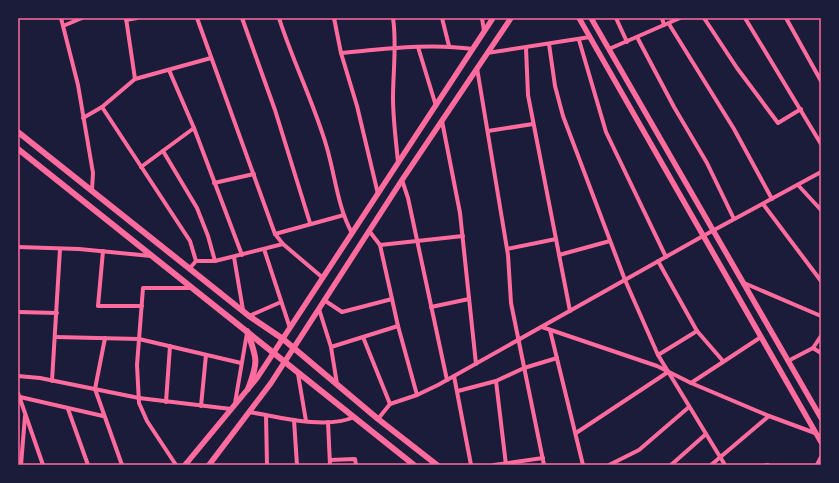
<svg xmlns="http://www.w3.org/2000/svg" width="839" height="483" viewBox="0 0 839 483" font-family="'Archivo Narrow',sans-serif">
<rect width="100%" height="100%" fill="#1b1b3a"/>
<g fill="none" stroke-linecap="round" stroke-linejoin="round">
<!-- minor -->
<g stroke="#ff6b9d" stroke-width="4">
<path d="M61,18l17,67 15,88 -1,17"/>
<path d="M126,18l9,61"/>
<path d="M197,18l78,216 8,10 40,34"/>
<path d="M242,18l33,92 35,113"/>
<path d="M279,18c14,44 35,85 48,130 8,28 11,60 25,85"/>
<path d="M334,18l7,35 16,53 21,88"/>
<path d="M393,18c4,26 0,53 0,80 0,21 3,43 5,64"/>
<path d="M442,18l7,28"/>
<path d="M482,18l2,13"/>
<path d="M616,18l11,24"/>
<path d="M662,18l2,7"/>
<path d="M704,18l33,50 41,55 23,-14"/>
<path d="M745,18l76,126"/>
<path d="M786,18l35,63"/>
<path d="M126,20l11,-2"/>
<path d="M669,24l65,105 38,70"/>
<path d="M63,26l19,-8"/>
<path d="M637,37l37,70 33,56 27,56"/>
<path d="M579,40l27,92 60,125"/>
<path d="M549,44l6,42 8,30 62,164 33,75 67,110"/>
<path d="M418,47l18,59"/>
<path d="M526,48l2,47 42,216"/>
<path d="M609,49l71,-31"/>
<path d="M341,53c44,-4 88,-10 132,-4"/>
<path d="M487,53l103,-16"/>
<path d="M477,68l31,187 3,48 33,162"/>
<path d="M169,70l25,58 48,127"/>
<path d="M102,107l88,134 6,20"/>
<path d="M83,118l19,-11 33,-28 76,-21"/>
<path d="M442,121l18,92 16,151"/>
<path d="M488,131l45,-7"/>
<path d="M163,151l34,57 11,28 7,25"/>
<path d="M141,167l53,-39"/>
<path d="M402,180l6,18 39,182"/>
<path d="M214,183l40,-9"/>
<path d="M798,185l23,25"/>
<path d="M763,204l58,77"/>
<path d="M370,232l10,13 18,81 19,69"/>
<path d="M275,234l69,-19"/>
<path d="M380,245l83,-9"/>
<path d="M18,247l61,2 72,7"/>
<path d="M264,249l26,79"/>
<path d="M507,249l49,-10"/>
<path d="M103,251l-5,55h44"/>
<path d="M559,255l51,-14"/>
<path d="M234,257l9,53"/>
<path d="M658,261l39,70 26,30"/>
<path d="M190,268l6,-7h19l68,-17"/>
<path d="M744,283l77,33"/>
<path d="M324,300l18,12 50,-13"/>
<path d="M431,307l38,-8"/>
<path d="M319,309l12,38 6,37"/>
<path d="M18,312l39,1"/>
<path d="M249,316l32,-14"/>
<path d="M542,327l115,39 34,17 78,33 46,17"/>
<path d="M550,330l33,135"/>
<path d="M55,337l84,2 102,24"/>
<path d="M363,337l27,67"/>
<path d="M105,338l-10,51 27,76"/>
<path d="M331,347l67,-21"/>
<path d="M813,348l8,5"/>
<path d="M658,355l39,-24"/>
<path d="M788,361l25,-13 8,-12"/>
<path d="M298,374l8,47"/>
<path d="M18,376l22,2 99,20 92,11"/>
<path d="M454,376l17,89"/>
<path d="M52,381l8,-132"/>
<path d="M496,381l10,84"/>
<path d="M691,383l70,-46"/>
<path d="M458,391l38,-10 28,-13 33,-10"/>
<path d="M18,393l25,72"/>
<path d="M20,397l83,19"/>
<path d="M166,402l4,-56"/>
<path d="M235,403l12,-70"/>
<path d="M201,406l5,-51"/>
<path d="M68,409l20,56"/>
<path d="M249,412l17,3 1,50"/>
<path d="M266,415c25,5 64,13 88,2"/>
<path d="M378,419l12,-15 27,-9 21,-10 265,-149 118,-64"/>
<path d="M294,420l3,45"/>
<path d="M328,422l2,43"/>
<path d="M576,433l92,-61"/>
<path d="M330,460l25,-1 1,6"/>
<path d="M21,465l4,-49"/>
<path d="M176,465l-29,-44 -8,-18 -2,-38 6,-77h49"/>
<path d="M494,465l49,-7"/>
<path d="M609,465l30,-15 50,-43"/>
<path d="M671,465l35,-31"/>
<path d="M711,465l58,-49"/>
<path d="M766,465h2"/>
<path d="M817,465l4,-8"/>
</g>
<!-- secondary -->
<g stroke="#ff6b9d" stroke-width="5.5">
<path d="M579,18l242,424"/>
<path d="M591,18l230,400"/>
<path d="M185,465l72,-87 236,-360"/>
<path d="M209,465l62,-82 131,-203 109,-162"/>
</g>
<!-- primary -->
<g stroke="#ff6b9d" stroke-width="6">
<path d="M18,132l231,184 34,23 95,80 59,46"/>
<path d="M18,149l396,316"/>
<path d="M247,331c10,27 12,30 1,58"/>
</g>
</g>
<!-- border -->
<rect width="839" height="483" fill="none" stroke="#1b1b3a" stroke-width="38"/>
<rect x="19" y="19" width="801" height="445" fill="none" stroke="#ff6b9d" stroke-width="1.5"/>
</svg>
